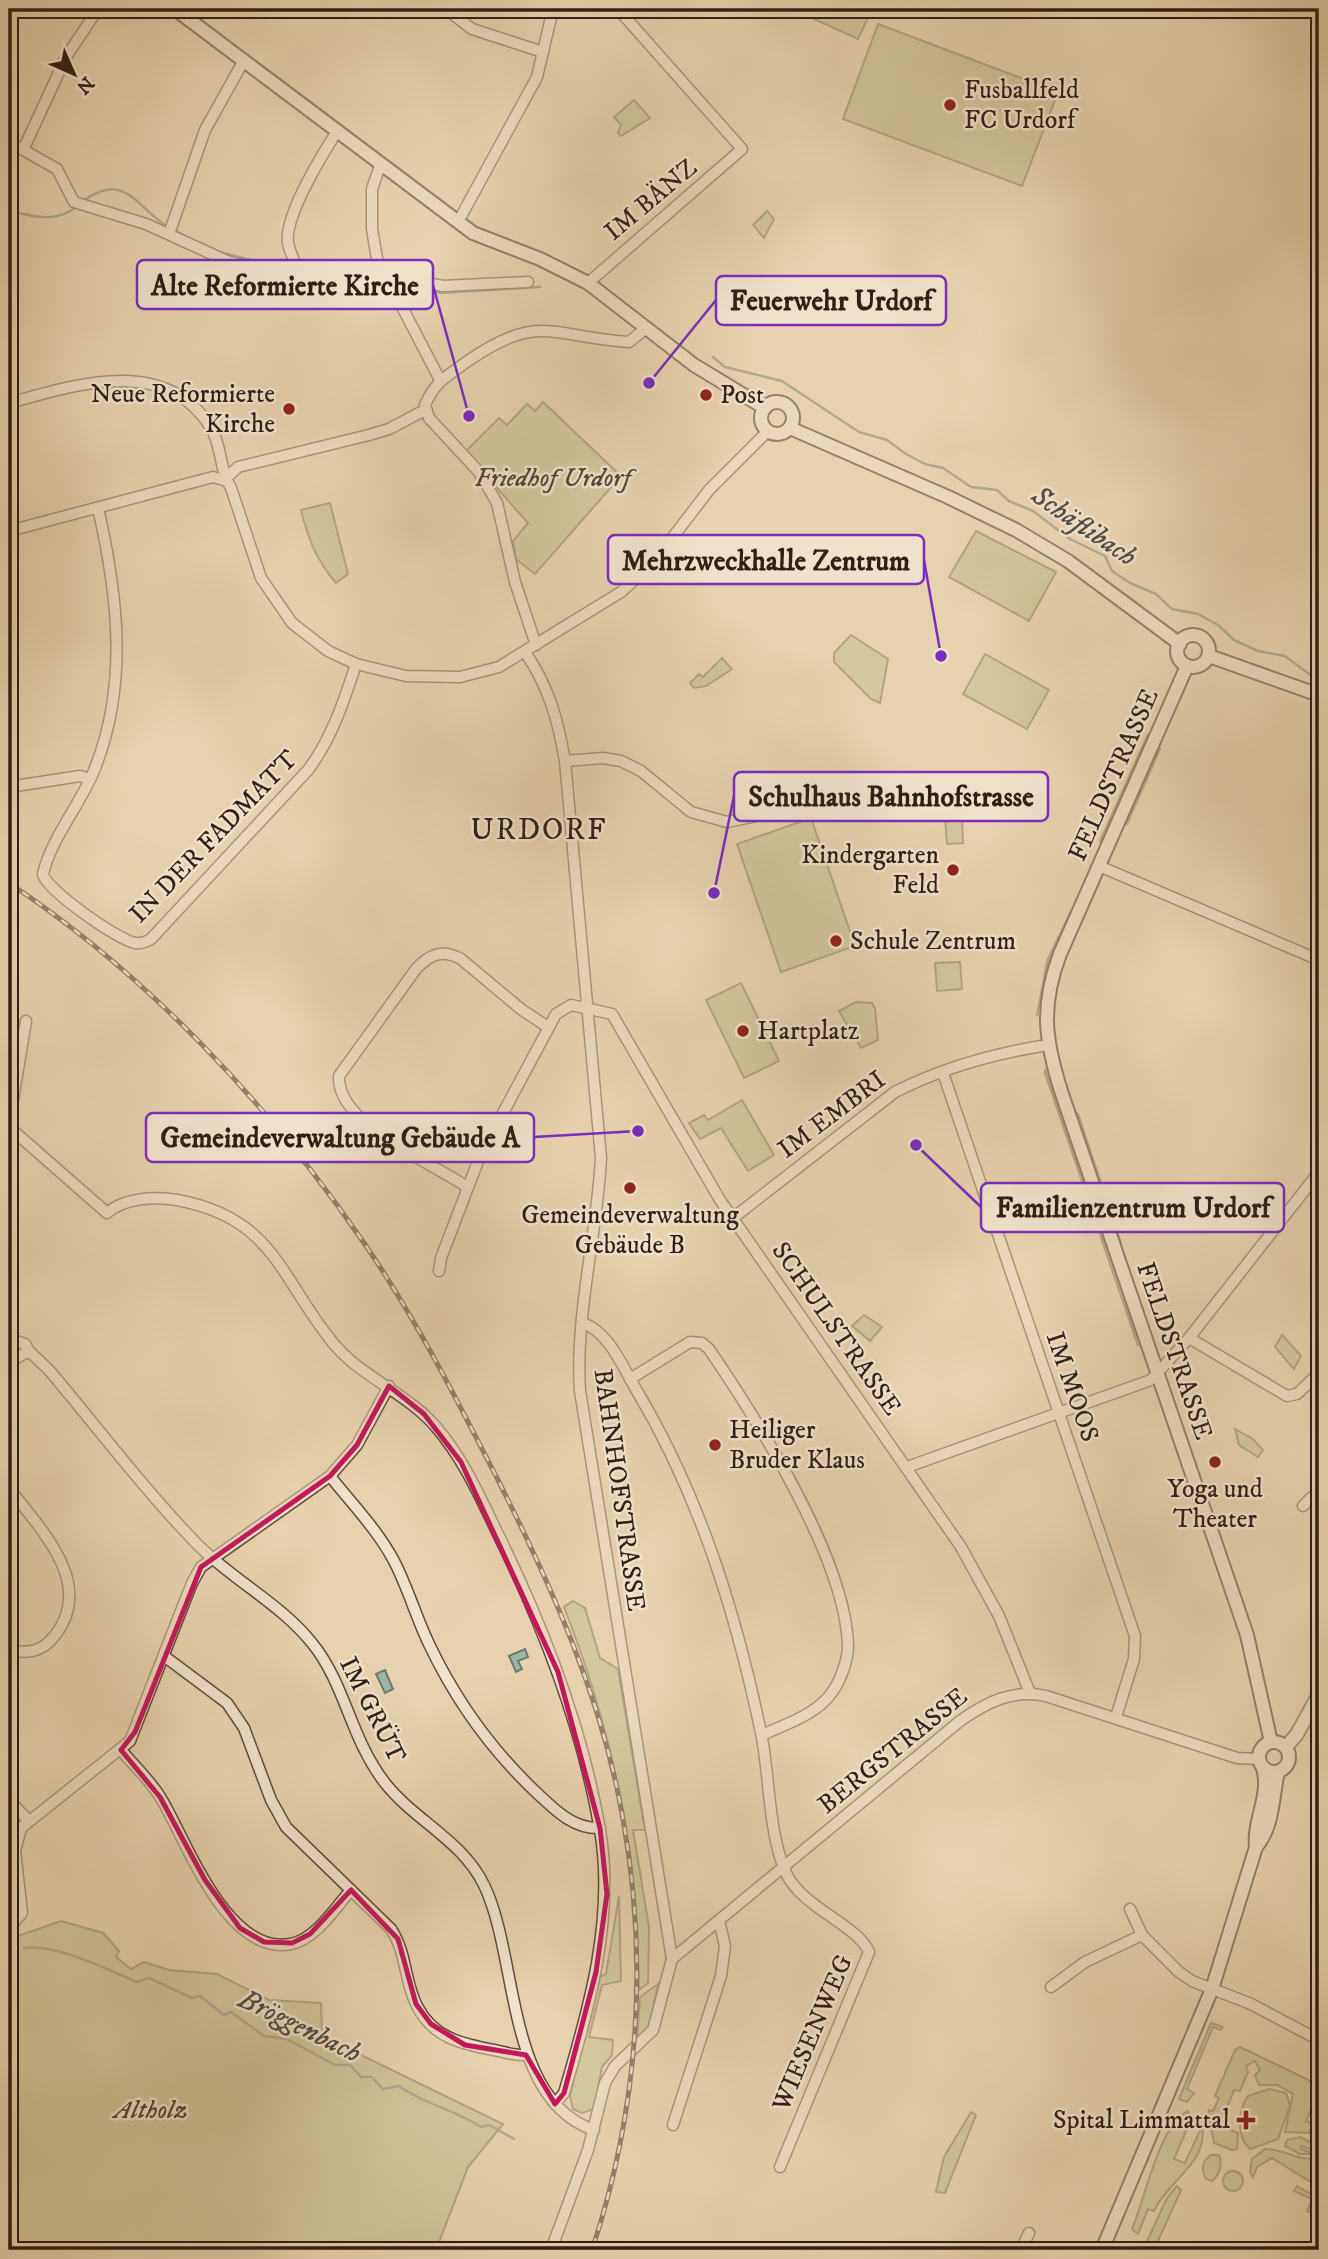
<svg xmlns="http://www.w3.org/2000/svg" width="1328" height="2259" viewBox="0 0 1328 2259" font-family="'IM FELL DW Pica',serif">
<rect width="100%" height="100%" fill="#e8d1ae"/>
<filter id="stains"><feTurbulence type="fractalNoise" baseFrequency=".00286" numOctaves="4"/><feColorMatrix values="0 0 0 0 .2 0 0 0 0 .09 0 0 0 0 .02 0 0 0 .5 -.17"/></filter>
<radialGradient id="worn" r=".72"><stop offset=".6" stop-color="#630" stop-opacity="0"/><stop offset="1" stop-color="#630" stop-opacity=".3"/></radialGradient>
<!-- green -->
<g fill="#baba87" stroke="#756c4e" stroke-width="2">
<path d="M792,9h80l-14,30z"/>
<path d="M878,24l180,68 -36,94 -179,-67z"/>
<path d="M634,100l16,18 -29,18 -3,-3 3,-8 -7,-8z"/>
<path d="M767,211l7,8 -10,19 -11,-13z"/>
<path d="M543,402l78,74 -86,98 -19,-15 -3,-18 15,-18 -63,-71 34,-34 8,7 20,-21 8,7z"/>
<path d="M330,503l18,71 -12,9c-19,-22 -28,-44 -35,-73z"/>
<path d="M976,531l80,41 -27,49 -80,-44z"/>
<path d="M851,635l37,24 -8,44 -9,-4 -37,-37v-9z"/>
<path d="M985,654l64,36 -22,39 -64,-35z"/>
<path d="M722,658l10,11 -26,17 -12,2 -4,-5 9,-9 4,3z"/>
<path d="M1148,734l2,1 -48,107 -2,-1z"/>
<path d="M1158,748l2,1 -33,75 -3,-1z"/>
<path d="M962,817l1,26 -16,1 -2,-26z"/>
<path d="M811,818l44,128 -74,26 -44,-128z"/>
<path d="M1071,911l-21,47 -13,58 10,-55z"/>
<path d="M960,962l2,27 -25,2 -2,-28z"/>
<path d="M741,983l38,78 -35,17 -38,-78z"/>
<path d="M856,1002l16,1 3,5 3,32 -17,8 -22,-37z"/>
<path d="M1045,1069l78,225 15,52 -93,-273z"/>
<path d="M742,1100l32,55 -26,16 -27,-43 -21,11 -11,-16 15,-8 4,5z"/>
<path d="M1075,1112l3,2 43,129 -2,1z"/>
<path d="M864,1315l18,12 -12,14 -18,-15z"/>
<path d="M1282,1335l19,21 -7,13 -19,-22z"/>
<path d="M1235,1429l18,10 10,11 -5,7 -19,-12z"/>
<path d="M573,1601l12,7 15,50 18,11 27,161h-12l16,97 -1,56 -9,7c-3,-139 -24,-253 -75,-383z"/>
<path d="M619,1896l2,85 -19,4 -13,52 24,3 -1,15 -10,12 -8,42 -12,4 -9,-4 -3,-13 28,-119 8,-3z"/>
<path d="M61,1921l42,12 16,18 -3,6 15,12 13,-7 25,8 48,4 52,26 52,3 1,33 181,88 -35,43 -32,83h-427v-311z"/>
<path d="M658,1984l-9,42 -12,14 3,-43z"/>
<path d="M1211,2023l12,4 -2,3 -8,-3 -26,62 7,4 -7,9 -8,-3z"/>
<path d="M1240,2047l79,38v7l-13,29 7,3 -4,9 -24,-1 8,-38 -16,-9h-18l-4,-10 5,-5 -5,-9 -9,5 2,6 -8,19 -6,-1 -12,30 -14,-6 1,-4 4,1 6,-13 -4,-2 20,-46z"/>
<path d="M1269,2089l17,4 4,12 -12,34 -28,10c-14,-12 -12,-39 -2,-53z"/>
<path d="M1188,2111l3,9 -17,39 11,4 17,-37c7,37 -34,54 -48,85l-6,-2 -10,25 -6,-5c13,-30 27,-104 56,-118z"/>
<path d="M971,2112l5,3 -31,78 -9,-1 8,-35z"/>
<path d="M1210,2122l28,11 -1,16 -5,1 -18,-7z"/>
<path d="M1300,2137l19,9v6l-18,-6v3l13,5h-14l-15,-8 2,-6z"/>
<path d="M1265,2149c20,0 33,13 54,9v22l-10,1 -37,-23 -15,9 -4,10 -3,-5 2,-13z"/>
<path d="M1211,2155h8c4,8 0,21 -7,26l-6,-2c-5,-9 -4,-19 5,-24z"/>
<circle cx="1233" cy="2181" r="10"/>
<path d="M1177,2186l4,4 -27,60h-11l24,-52z"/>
<path d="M1297,2186l10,6 12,3v10l-5,9 -7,-3 5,-12 -18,-8z"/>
<path d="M1319,2212v38h-16l1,-3 10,-2v-22z"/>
</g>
<!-- water -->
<g fill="#98b8a5" stroke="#6e7b6b" stroke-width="2">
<path d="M525,1649l3,8 -10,4 4,8 -6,3 -7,-16z"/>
<path d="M385,1670l8,19 -8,4 -9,-19z"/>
</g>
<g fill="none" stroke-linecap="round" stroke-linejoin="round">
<!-- stream -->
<g stroke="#6e7b6b" stroke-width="2.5">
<path d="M9,199l10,14c20,5 40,8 57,-6"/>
<path d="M83,201c43,-31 53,7 85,26"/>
<path d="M174,230l22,12"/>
<path d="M218,252l65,15"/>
<path d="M307,268l57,-1"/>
<path d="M415,288l27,5 98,-6"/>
<path d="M713,357l12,10 57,14 77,51 28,8 19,14 19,10 18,4 28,19 26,3 12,11 24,10 37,28 35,17 7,15 18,12 26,11 16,15 26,5 20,11 16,15 24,11 27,5 24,18 10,3"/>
<path d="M24,1948c31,-5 84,22 113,34l12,-4 43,20 8,-2 24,19 7,-3 33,24 23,3 48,26h15l11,12h11l11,12 16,-3c26,19 55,23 82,41l8,-2 25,14"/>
<path d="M9,1952l6,-1"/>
</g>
<defs>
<g id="minor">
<path d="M446,9l26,20 71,23"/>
<path d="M9,142l48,27 17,33 72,22 81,37 46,11 110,3 60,11 85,-4"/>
<path d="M24,148l42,-91 32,-48"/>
<path d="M380,166l-8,23v40l5,30 62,119"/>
<path d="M458,222l79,-145 16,-68"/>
<path d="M169,234l36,-104 38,-68"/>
<path d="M297,275c0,-12 -7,-21 -9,-32 -4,-26 34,-88 48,-110"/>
<path d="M588,283l154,-134 -124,-140"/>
<path d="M9,403c65,-18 157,-49 202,25 11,18 8,41 20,60l30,90 31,45 36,28 28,13 50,12 54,1 39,-10 122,-75 32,-29 56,-73 59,-59"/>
<path d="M224,480l14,-13 131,-32 20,-6 36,-19"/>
<path d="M98,508c20,88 31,179 -5,265 -14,33 -42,66 -50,101 2,15 75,66 92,69 6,1 11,-1 16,-4l157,-169c24,-32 36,-69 48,-106"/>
<path d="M9,531l204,-54 11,3"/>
<path d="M536,645l-21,-63 -18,-79 -18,-31 -50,-54 -4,-13c10,-23 21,-28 40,-42 74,-52 86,-26 164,-21l16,-13"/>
<path d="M525,652c24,35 33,68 40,109l36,397c-4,78 -26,156 -21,233l92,568 -19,71 -38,36 -10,17 -17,67 -37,100"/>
<path d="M565,761l38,-3 18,3 20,10 50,41 36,10 96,-20 20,-12"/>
<path d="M9,787l71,-11 10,3"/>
<path d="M1099,866l220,94"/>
<path d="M943,1073l192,563 -1,23 -18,58"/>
<path d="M9,1124l17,-103"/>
<path d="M9,1127l98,86c17,-15 48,-17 70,-13 98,18 103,79 157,144 27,33 73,49 102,83 26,30 43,67 60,103 47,95 86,195 104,300 15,88 -11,179 -36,263l-9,11"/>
<path d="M467,1187c-34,-24 -131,-63 -128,-111l77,-107c14,-15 26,-20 45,-10l61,51 26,17"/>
<path d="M733,1218l162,-126c47,-24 101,-39 153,-47"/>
<path d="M439,1271l2,-13 39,-102 76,-142 15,-9 41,9 108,186 241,347 38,69 31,77"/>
<path d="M583,1323c27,10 40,45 54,68 63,106 99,222 124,342 9,43 7,100 25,140 16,35 72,52 83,79l-89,215"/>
<path d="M1189,1338l98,58 10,-2 22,-21"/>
<path d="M16,1341l9,3 4,7 20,19c48,57 95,119 147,173 36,37 84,60 116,100 34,42 38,95 73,140 30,38 77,57 99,102 35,72 21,215 110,245"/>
<path d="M9,1362l20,-11"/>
<path d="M630,1379l60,-37 12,1 7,6c49,72 136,209 139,296 0,15 -7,34 -15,46 -15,23 -47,33 -71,44"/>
<path d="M907,1467l244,-87 38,-42 130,-166"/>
<path d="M330,1476c22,28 47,53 64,85 14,27 22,56 35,83 27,57 63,107 109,150 18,17 36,35 62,34"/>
<path d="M9,1488c30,40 86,94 47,146 -13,18 -27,20 -47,16"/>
<path d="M1303,1506l9,-9 7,1"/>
<path d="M164,1656l63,47 17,25 27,72 15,27 105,102c16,24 13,52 26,77 16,32 45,38 77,44 11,2 20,6 32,5"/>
<path d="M121,1750c14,17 31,32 41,50 26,44 65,156 129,144 25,-5 44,-36 60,-54"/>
<path d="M9,1800l19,20"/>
<path d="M1130,1909l12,26 37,37 13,9 59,23 68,36"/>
<path d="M9,1928l13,-15 -7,-62 6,-23 109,-87 62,-158 9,-16 129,-91 27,-31 32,-59"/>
<path d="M672,1959l288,-238c27,-19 52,-32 86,-25l191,62 21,1"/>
<path d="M1051,1987l34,-25 57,-27"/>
<path d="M673,2125l48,-149 4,-30 -6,-25"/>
<path d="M1021,2250l8,-17"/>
</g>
<path id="tertiary" d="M1286,1747l11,-13 22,-40"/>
<g id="secondary">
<path d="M175,9l298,224 67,26 48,24 106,82 71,43"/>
<circle cx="777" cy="418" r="16"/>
<path d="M790,428l158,69 68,33 52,31 112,83"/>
<circle cx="1193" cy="651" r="16"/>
<path d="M1209,656l110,39"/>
<path d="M1187,666l-127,288c-20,53 -15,87 2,140l185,541 24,107"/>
<circle cx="1274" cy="1757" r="15"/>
<path d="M1256,1847c-3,-27 15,-52 7,-79"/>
<path d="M1102,2250l110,-261 44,-142c18,-21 16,-50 22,-75"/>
</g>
</defs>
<!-- minor casing -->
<use href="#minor" stroke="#5e4c3a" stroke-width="13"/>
<!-- tertiary casing -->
<use href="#tertiary" stroke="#5e4c3a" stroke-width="16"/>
<!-- secondary casing -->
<use href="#secondary" stroke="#301f14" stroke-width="16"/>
<!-- minor -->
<use href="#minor" stroke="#f0e1ca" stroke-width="10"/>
<!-- tertiary -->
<use href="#tertiary" stroke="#f0e1ca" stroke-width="12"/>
<!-- secondary -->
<use href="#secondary" stroke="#f0e1ca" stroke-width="12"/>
<defs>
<path id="rail" d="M9,883c139,92 261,223 355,360 51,74 92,155 133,235 55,109 105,220 126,341 26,145 15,292 -31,431"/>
</defs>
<!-- rail casing -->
<use href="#rail" stroke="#301f14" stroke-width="5"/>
<!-- rail -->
<use href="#rail" stroke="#f0e1ca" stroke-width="2.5" stroke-dasharray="8" stroke-linecap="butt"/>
</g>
<!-- marked area -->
<path d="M0 0H1328V2259H0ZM389,1386l35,28 37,48 97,210 42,156 7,66 -11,78 -32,121 -9,11 -29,-49 -61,-10 -34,-21 -15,-20 -18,-65 -47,-49 -41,44 -18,9 -28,-1 -24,-14 -35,-48 -45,-83 -39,-47 14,-18 66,-165 129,-91 27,-31z" fill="#e8d1ae" fill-opacity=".55" fill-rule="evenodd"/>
<path fill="none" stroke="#c2185b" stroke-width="5" stroke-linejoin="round" d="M389,1386l35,28 37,48 97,210 42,156 7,66 -11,78 -32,121 -9,11 -29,-49 -61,-10 -34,-21 -15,-20 -18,-65 -47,-49 -41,44 -18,9 -28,-1 -24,-14 -35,-48 -45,-83 -39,-47 14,-18 66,-165 129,-91 27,-31z"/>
<!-- markers -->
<g fill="#8f2418" stroke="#f0e1ca" stroke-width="2.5">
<circle cx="950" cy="105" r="7"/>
<circle cx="706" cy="395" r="7"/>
<circle cx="289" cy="409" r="7"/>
<circle cx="953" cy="870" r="7"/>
<circle cx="836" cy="941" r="7"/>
<circle cx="743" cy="1031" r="7"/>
<circle cx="630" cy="1188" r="7"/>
<circle cx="715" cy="1445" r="7"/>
<circle cx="1215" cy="1462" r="7"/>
<path d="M1242.5 2109.5h7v7h7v7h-7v7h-7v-7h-7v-7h7z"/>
</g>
<g text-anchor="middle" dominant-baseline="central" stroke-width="5" stroke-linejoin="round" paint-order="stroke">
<!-- poi labels -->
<g font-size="26" fill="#301f14" stroke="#f0e1ca" text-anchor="start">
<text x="964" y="90">Fusballfeld<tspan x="964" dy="30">FC Urdorf</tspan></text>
<text x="275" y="394" text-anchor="end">Neue Reformierte<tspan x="275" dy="30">Kirche</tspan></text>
<text x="720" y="395">Post</text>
<text x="939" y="855" text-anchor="end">Kindergarten<tspan x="939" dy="30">Feld</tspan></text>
<text x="850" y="941">Schule Zentrum</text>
<text x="757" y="1031">Hartplatz</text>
<text x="630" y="1215" text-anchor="middle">Gemeindeverwaltung<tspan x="630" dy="30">Gebäude B</tspan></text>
<text x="729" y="1430">Heiliger<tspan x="729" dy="30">Bruder Klaus</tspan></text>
<text x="1215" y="1489" text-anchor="middle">Yoga und<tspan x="1215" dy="30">Theater</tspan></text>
<text x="1230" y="2120" text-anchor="end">Spital Limmattal</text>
</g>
<!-- street labels -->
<g font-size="26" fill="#301f14" stroke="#f0e1ca">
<text transform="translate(651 200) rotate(-40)">IM BÄNZ</text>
<text transform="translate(1114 775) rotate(-66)">FELDSTRASSE</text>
<text transform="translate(214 837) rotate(-46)">IN DER FADMATT</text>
<text transform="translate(832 1115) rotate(-37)">IM EMBRI</text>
<text transform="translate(836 1329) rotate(55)">SCHULSTRASSE</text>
<text transform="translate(1174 1351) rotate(71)">FELDSTRASSE</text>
<text transform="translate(1072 1387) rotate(71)">IM MOOS</text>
<text transform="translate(619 1490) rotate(82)">BAHNHOFSTRASSE</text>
<text transform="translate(372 1710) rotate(63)">IM GRÜT</text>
<text transform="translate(893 1751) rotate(-39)">BERGSTRASSE</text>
<text transform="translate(813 2033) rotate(-67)">WIESENWEG</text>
</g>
<!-- park labels -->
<g font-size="26" font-style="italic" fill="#524631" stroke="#f0e1ca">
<text x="553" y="478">Friedhof Urdorf</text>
<text x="151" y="2110">Altholz</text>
</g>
<!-- water labels -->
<g font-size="28" font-style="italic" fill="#4f4d40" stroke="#f0e1ca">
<text transform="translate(1084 526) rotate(34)">Schäflibach</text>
<text transform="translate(300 2026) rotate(26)">Bröggenbach</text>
</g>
<!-- quarter labels -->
<g font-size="30" letter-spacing="2" fill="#301f14" stroke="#f0e1ca">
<text x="539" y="830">URDORF</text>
</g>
</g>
<!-- callouts -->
<path fill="none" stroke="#7b2cbf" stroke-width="2.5" d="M469 416L433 285M649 383L716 300M941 656L924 560M714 893L734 796M638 1131L534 1137M916 1145L981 1207"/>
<g fill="#7b2cbf" stroke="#f0e1ca" stroke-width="2.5">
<circle cx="469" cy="416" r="7"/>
<circle cx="649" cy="383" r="7"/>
<circle cx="941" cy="656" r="7"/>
<circle cx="714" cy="893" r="7"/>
<circle cx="638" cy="1131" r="7"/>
<circle cx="916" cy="1145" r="7"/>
</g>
<g fill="#f0e1ca" stroke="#7b2cbf" stroke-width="2.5">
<rect x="137" y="260" width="296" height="49" rx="7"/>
<rect x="716" y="276" width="230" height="49" rx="7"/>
<rect x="608" y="535" width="316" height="49" rx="7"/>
<rect x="734" y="772" width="314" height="49" rx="7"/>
<rect x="146" y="1113" width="388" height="49" rx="7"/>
<rect x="981" y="1183" width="303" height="49" rx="7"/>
</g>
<g font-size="28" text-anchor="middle" font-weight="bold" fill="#301f14">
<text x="285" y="295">Alte Reformierte Kirche</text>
<text x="831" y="310">Feuerwehr Urdorf</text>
<text x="766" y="570">Mehrzweckhalle Zentrum</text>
<text x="891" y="806">Schulhaus Bahnhofstrasse</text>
<text x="340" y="1147">Gemeindeverwaltung Gebäude A</text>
<text x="1133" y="1217">Familienzentrum Urdorf</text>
</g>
<!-- margin -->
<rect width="1328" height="2259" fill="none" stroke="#e8d1ae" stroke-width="35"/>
<rect x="10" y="10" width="1307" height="2238" fill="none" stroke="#301f14" stroke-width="3.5"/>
<rect x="18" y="18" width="1293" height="2224" fill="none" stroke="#301f14" stroke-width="2"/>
<!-- north arrow -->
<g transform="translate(74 74) rotate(135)" stroke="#f0e1ca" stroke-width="5" paint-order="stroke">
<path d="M0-5L12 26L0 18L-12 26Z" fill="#301f14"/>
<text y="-10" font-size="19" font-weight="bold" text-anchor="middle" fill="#301f14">N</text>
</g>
<rect width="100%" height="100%" filter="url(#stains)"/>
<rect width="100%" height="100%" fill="url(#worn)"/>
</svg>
